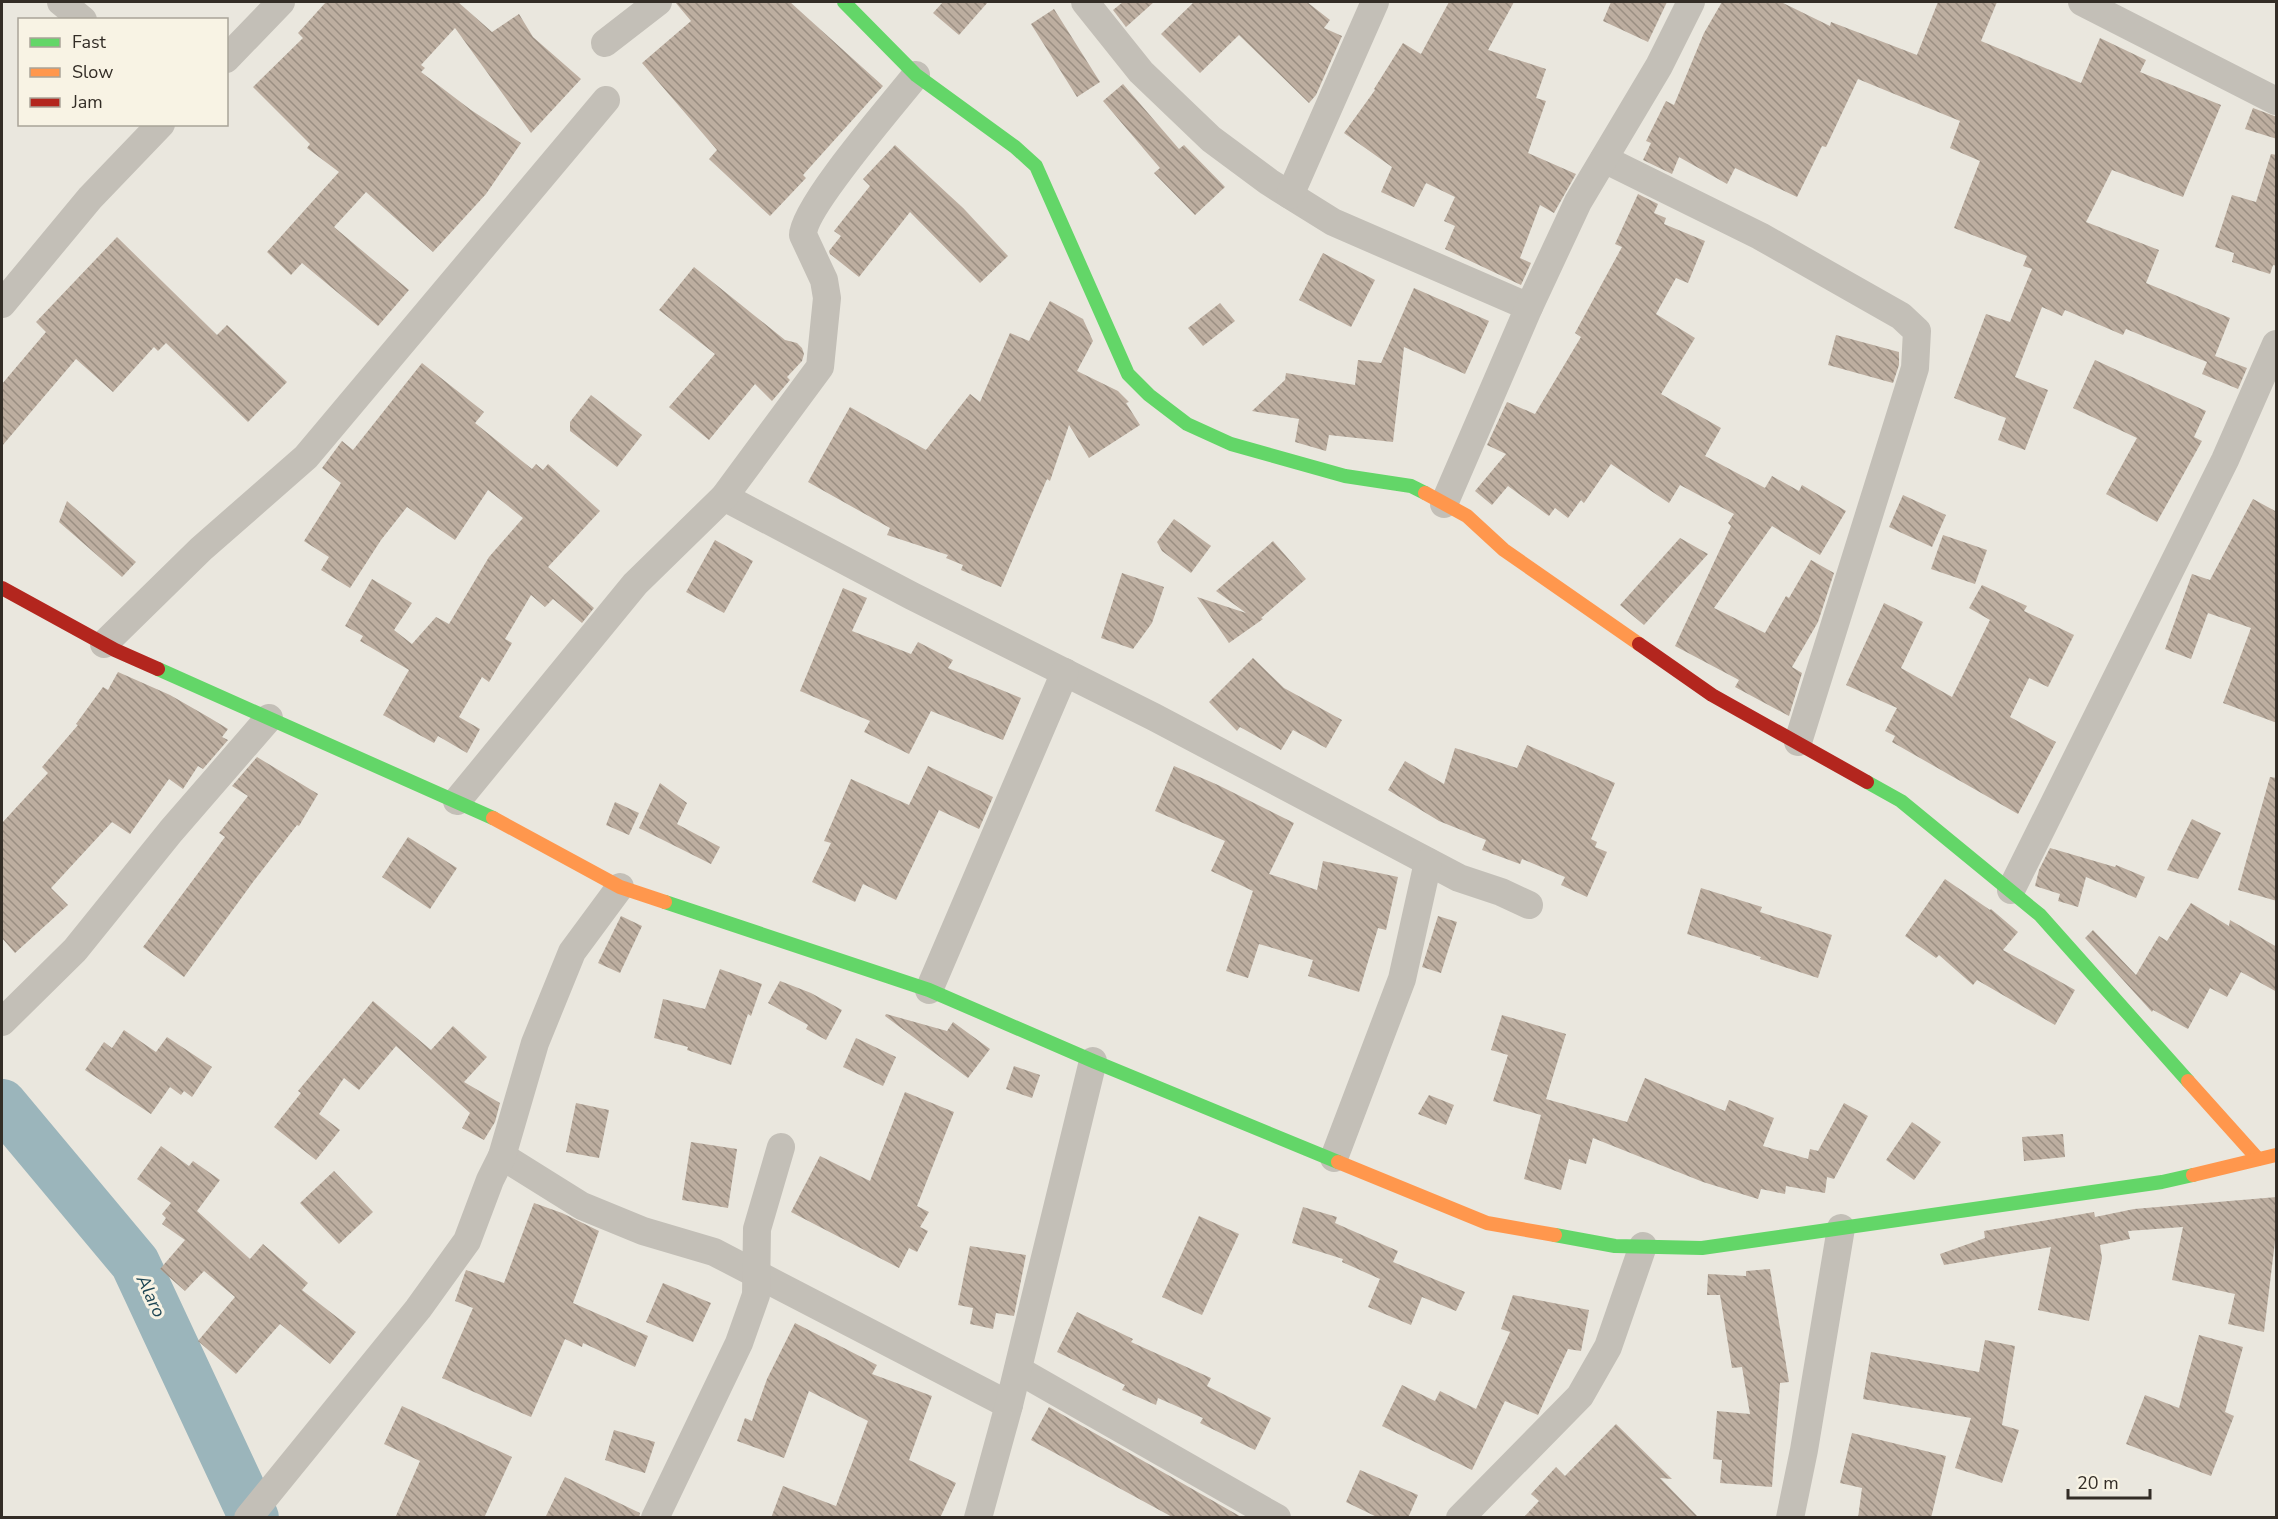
<svg xmlns="http://www.w3.org/2000/svg" width="2278" height="1519" viewBox="0 0 2278 1519" font-family="'Nunito Sans',sans-serif">
<defs>
<pattern id="building-back-hatch" width="6" height="6" patternUnits="userSpaceOnUse" patternTransform="scale(1.5)"><rect width="6" height="6" fill="#bdaea0"/><path d="M-1 5l2 2M0 0l6 6M5-1l2 2" fill="none" stroke="#9a8e82"/></pattern>
</defs>
<rect width="100%" height="100%" fill="#eae7de"/>
<g fill="none" stroke-linecap="round" stroke-linejoin="round">
<!-- river -->
<path stroke="#9bb5bb" stroke-width="50" d="M2,1104l133,159 119,255"/>
</g>
<!-- building -->
<g fill="url(#building-back-hatch)">
<path d="M326,2h132l34,30 27,-18 14,23 48,42 -50,54 -76,-105 -34,37 4,3 -4,4 50,38 50,33 -35,51 -53,58 -67,-60 -32,35 75,63 -31,36 -76,-63 -11,12 -24,-23 72,-80 -32,-24 3,-4 -57,-57 50,-49 -5,-5z"/>
<path d="M675,2h115l93,84 -80,89 3,3 -36,38 -61,-57 8,-9 -75,-87 49,-42z"/>
<path d="M943,2h45l-29,33 -26,-22z"/>
<path d="M1123,2h31l-28,25 -13,-17z"/>
<path d="M1194,2h113l23,18 -6,8 18,8 -26,59 -7,8 -70,-68 -39,38 -39,-39z"/>
<path d="M1449,2h65l-26,48 58,19 -10,29 10,3 -18,52 48,21 -22,39 -14,-8 -20,53 11,5 -10,22 -76,-36 10,-23 -11,-5 11,-24 -29,-14 -12,24 -33,-15 11,-25 -48,-34 31,-43 -1,-1 29,-46 18,11z"/>
<path d="M1611,2h56l-19,40 -45,-21z"/>
<path d="M1722,2h59l49,24 1,-4 86,33 21,-53h59l-16,39 100,42 19,-45 46,22 -6,12 81,33 -38,92 -71,-27 -26,52 73,28 -13,33 84,35 -15,38 32,12 -9,21 -36,-15 5,-12 -81,-33 -3,6 -58,-25 -3,6 -20,-9 -27,70 33,13 -23,60 -27,-10 8,-22 -52,-20 32,-84 24,8 22,-53 -9,-3 4,-10 -73,-28 26,-67 -30,-13 10,-27 -102,-42 -32,68 -4,-1 -25,51 -62,-29 -8,16 -48,-27 -7,17 -29,-14 8,-17 -5,-2 20,-40 8,4 30,-72z"/>
<path d="M1054,9l46,73 -23,15 -46,-73z"/>
<path d="M1123,84l56,65 5,-4 41,42 -30,28 -41,-42 6,-5 -57,-67z"/>
<path d="M2253,108l24,9v22l-32,-10z"/>
<path d="M895,145l68,63 45,48 -28,27 -70,-71 -51,65 -29,-23 -1,-3 12,-15 -7,-5 36,-45 -7,-7z"/>
<path d="M2271,154l6,1v111l-4,-1 -3,9 -38,-12 2,-9 -19,-6 17,-52 24,7z"/>
<path d="M1638,194l20,10 -4,9 12,5 -2,6 41,17 -17,42 -12,-5 -20,36 39,24 -34,56 60,34 -16,28 60,32 7,-12 27,15 3,-6 44,26 -26,44 -48,-29 -58,82 51,25 21,-37 3,2 22,-38 23,13 -16,49 -26,45 10,6 -13,43 -54,-29 4,-7 -64,-34 56,-120 -3,-3 6,-9 -54,-29 -11,18 -58,-39 -27,39 -3,-3 -13,18 -13,-10 -6,8 -41,-30 -16,19 -17,-14 31,-37 -19,-9 20,-43 28,12 46,-77 -6,-4 47,-86 -7,-3z"/>
<path d="M117,237l100,98 10,-10 60,57 -39,40 -82,-79 -8,8 -4,-4 -41,45 -37,-33 -74,87v-62l44,-52 -10,-10z"/>
<path d="M1323,253l52,27 -24,47 -52,-27z"/>
<path d="M694,267l91,73 12,3 5,5 2,6 -2,7 -15,16 3,3 -18,21 -17,-17 -46,56 -40,-33 46,-53 -56,-44z"/>
<path d="M1414,288l75,33 -24,53 -61,-27 -11,95 -64,-7 -3,16 -31,-9 4,-23 -47,-8 33,-31 1,-7 69,12 3,-25 23,3z"/>
<path d="M1050,301l33,18 10,22 -16,30 41,20 11,11 -3,1 14,22 -51,33 -20,-33 -19,56 -3,-2 -46,108 -40,-17 2,-5 -17,-7 2,-3 -61,-20 3,-7 -82,-46 42,-75 76,43 44,-56 10,8 30,-69 19,8z"/>
<path d="M1220,303l15,18 -32,25 -15,-18z"/>
<path d="M1836,335l63,17v13l-6,18 -65,-18z"/>
<path d="M2095,360l111,51 -12,26 8,4 -45,81 -51,-28 31,-56 -64,-30z"/>
<path d="M422,363l62,49 -9,11 57,46 4,-5 7,6 5,-6 52,47 -52,56 46,41 -12,15 -29,-24 -8,8 -14,-12 -26,44 7,4 -23,39 -7,-5 -23,40 21,12 -13,24 -29,-17 -4,7 -51,-28 26,-45 -49,-29 3,-5 -18,-10 27,-47 40,24 -18,27 18,14 24,-27 13,7 40,-67 34,-39 -35,-28 -33,50 -48,-33 -26,33 -31,48 -29,-18 8,-13 -25,-16 37,-58 -19,-15 20,-27 11,9z"/>
<path d="M591,395l51,40 -25,32 -47,-36v-9z"/>
<path d="M1903,495l43,20 -14,32 -43,-20z"/>
<path d="M2253,499l24,13v211l-54,-20 28,-75 -43,-15 -17,46 -26,-10 27,-75 18,6z"/>
<path d="M67,501l69,61 -14,15 -63,-55z"/>
<path d="M1174,519l37,27 -20,27 -29,-22 -5,-9z"/>
<path d="M1943,535l44,15 -12,34 -44,-15z"/>
<path d="M1680,538l28,16 -64,71 -24,-20z"/>
<path d="M715,540l38,21 -29,52 -38,-21z"/>
<path d="M1273,541l33,38 -45,39 2,1 -34,24 -32,-46 49,16 -30,-22z"/>
<path d="M1122,573l42,14 -12,36 -19,26 -32,-11z"/>
<path d="M1982,585l45,21 -3,5 50,24 -26,52 -19,-9 -19,39 46,25 -38,72 -126,-72 3,-6 -10,-5 12,-23 -51,-23 38,-82 39,19 -22,46 51,29 38,-77 -21,-12z"/>
<path d="M843,588l24,10 -15,33 59,23 7,-12 35,18 -5,8 73,30 -18,42 -72,-29 -22,43 -45,-22 6,-11 -70,-30z"/>
<path d="M1253,658l31,30 58,32 -16,28 -33,-18 -12,20 -41,-23 -3,4 -28,-29z"/>
<path d="M118,672l52,23 40,23 18,11 -6,8 6,3 -25,29 -5,-3 -15,23 -14,-10 -39,55 -18,-12 -61,66 17,17 -53,48 -13,-15v-115l46,-50 -6,-6 36,-42 -2,-1 27,-37 5,3z"/>
<path d="M1527,745l88,38 -24,56 6,3 -2,5 12,5 -20,45 -26,-12 4,-8 -43,-18 -2,5 -38,-14 4,-10 -47,-19 -51,-31 17,-29 39,23 11,-36 62,20z"/>
<path d="M257,757l61,37 -19,32 -2,-1 -44,57 -69,95 -41,-30 82,-110 -6,-4 29,-37 -16,-10z"/>
<path d="M928,766l65,31 -14,32 -40,-19 -43,90 -33,-16 -8,18 -43,-20 19,-39 -7,-2 27,-62 58,26z"/>
<path d="M1174,766l44,19 76,38 -25,51 48,16 6,-29 75,16 -12,53 -8,-2 -19,64 -51,-16 5,-16 -54,-16 -11,34 -22,-7 27,-80 -42,-20 14,-30 -70,-30z"/>
<path d="M2270,777l7,1v123l-39,-11z"/>
<path d="M660,783l27,20 -10,21 43,23 -9,17 -72,-36z"/>
<path d="M615,802l24,11 -10,22 -23,-10z"/>
<path d="M2192,819l29,14 -23,46 -31,-9z"/>
<path d="M408,837l49,31 -27,41 -48,-32z"/>
<path d="M2050,848l65,19 1,-2 29,12 -9,21 -50,-21 -8,30 -20,-6 2,-7 -25,-8 4,-16z"/>
<path d="M1945,879l45,31 1,-1 27,23 -15,18 72,40 -20,35 -78,-45 -4,5 -34,-30 -3,3 -31,-22z"/>
<path d="M1701,888l61,19 -2,5 72,23 -14,43 -58,-19 1,-2 -74,-23z"/>
<path d="M2191,903l38,23 1,-6 47,27v45l-36,-20 -14,25 -17,-9 -22,41 -35,-19 -1,2 -67,-74 8,-8 43,45 23,-39 8,5z"/>
<path d="M621,916l21,10 -22,47 -22,-10z"/>
<path d="M1438,916l19,6 -16,51 -19,-6z"/>
<path d="M720,969l42,15 -11,32 -3,-2 -17,51 -44,-15 1,-3 -34,-9 9,-39 42,10z"/>
<path d="M780,981l31,12 31,17 -16,30 -20,-11 2,-4 -40,-22z"/>
<path d="M373,1001l58,49 22,-24 34,31 -23,25 36,21 -5,19 -11,18 -22,-12 8,-15 -74,-67 -37,44 -15,-12 -25,36 21,16 -24,30 -42,-33 27,-34 -3,-2z"/>
<path d="M886,1014l61,17 6,-9 37,27 -22,29 -83,-62z"/>
<path d="M1502,1015l64,19 -20,65 81,23 18,-44 80,33 4,-11 45,18 -11,28 45,13 2,-10 8,2 26,-48 24,13 -34,63 -7,-2 -2,16 -39,-7 -1,8 -24,-5 -3,10 -55,-17 -110,-44 -7,26 -17,-5 -8,31 -37,-11 17,-64 -48,-14 15,-46 -17,-5z"/>
<path d="M124,1030l32,22 11,-15 45,30 -20,30 -8,-6 -3,4 -11,-8 -19,27 -66,-44 19,-28 8,6z"/>
<path d="M856,1038l40,19 -13,29 -40,-19z"/>
<path d="M1014,1066l26,9 -8,23 -26,-9z"/>
<path d="M905,1092l49,20 -37,94 12,6 -9,15 8,4 -11,21 -8,-4 -10,20 -108,-56 29,-56 50,25z"/>
<path d="M1429,1095l25,10 -8,20 -28,-11z"/>
<path d="M576,1103l33,7 -10,48 -33,-6z"/>
<path d="M1912,1122l29,20 -27,38 -28,-20z"/>
<path d="M2063,1134l2,23 -41,4 -2,-24z"/>
<path d="M691,1142l46,7 -9,59 -46,-8z"/>
<path d="M161,1146l28,20 4,-5 27,19 -23,31 53,48 13,-15 45,39 -6,7 54,42 -26,32 -50,-40 -44,50 -38,-33 37,-44 -31,-26 -19,20 -25,-22 25,-29 -23,-16 4,-6 -4,-4 9,-11 -34,-24z"/>
<path d="M334,1171l39,41 -34,32 -39,-41z"/>
<path d="M2277,1197v28l-13,107 -36,-8 7,-30 -63,-14 11,-53 -55,4 2,8 -30,6 2,13 -13,63 -51,-11 13,-63 -107,18 -4,-11 45,-16 -1,-7 110,-19 1,5 39,-8z"/>
<path d="M534,1203l28,10 37,18 -26,72 75,33 -13,31 -52,-24 -1,4 -17,-8 -34,78 -89,-39 31,-70 -18,-7 11,-31 38,13z"/>
<path d="M1303,1207l34,10 -2,6 63,28 -5,11 72,30 -9,19 -34,-14 -11,28 -43,-18 12,-28 -38,-17 1,-3 -51,-16z"/>
<path d="M1199,1216l40,18 -37,81 -40,-18z"/>
<path d="M970,1246l56,9 -12,61 -18,-3 -3,16 -23,-5 3,-16 -15,-3z"/>
<path d="M1770,1269l19,113 -9,1 -8,104 -52,-4 2,-23 -9,-1 4,-48 33,3 -8,-47 -10,1 -12,-73h-13l1,-21 38,2v-5z"/>
<path d="M663,1283l48,20 -18,39 -47,-20z"/>
<path d="M1513,1295l76,15 -8,41 -13,-2 -30,66 -33,-14 -33,69 -90,-44 20,-41 33,16 5,-10 36,18 34,-77 -9,-3z"/>
<path d="M1077,1312l56,27 -2,3 80,36 -4,8 64,32 -16,32 -55,-27 3,-5 -45,-20 -2,7 -34,-15 3,-5 -68,-33z"/>
<path d="M795,1323l82,42 -5,9 60,22 -23,64 47,23 -16,35h-169l12,-32 53,20 32,-85 -59,-30 -25,67 -47,-17 8,-23 7,3 15,-42z"/>
<path d="M2199,1335l44,12 -18,65 9,4 -23,60 -85,-32 19,-49 34,13z"/>
<path d="M1985,1340l30,6 -13,79 17,5 -17,53 -47,-15 16,-50 -108,-19 8,-47 108,20z"/>
<path d="M402,1406l110,51 -28,61h-89l25,-57 -36,-17z"/>
<path d="M1049,1407l194,111h-69l-143,-78z"/>
<path d="M1616,1424l56,55 -12,-1 39,40h-176l16,-17 -8,-7 25,-27 9,9z"/>
<path d="M614,1430l41,12 -10,31 -40,-13z"/>
<path d="M1852,1433l94,23 -15,62h-73l4,-30 -22,-5z"/>
<path d="M1360,1470l58,25 -10,23h-29l-33,-16z"/>
<path d="M565,1477l75,36 -1,5h-94z"/>
</g>
<g fill="none" stroke-linecap="round" stroke-linejoin="round">
<!-- street -->
<g stroke="#c3bfb7" stroke-width="28">
<path d="M61,2l22,18"/>
<path d="M1085,2l56,70 70,67 58,43 64,40 196,85"/>
<path d="M2082,2l194,99"/>
<path d="M605,43l53,-41"/>
<path d="M226,59l55,-57"/>
<path d="M1604,159l156,77 141,80 16,15 -2,37 -117,374"/>
<path d="M1290,195l85,-193"/>
<path d="M2,304l88,-106 71,-74"/>
<path d="M724,497l188,99 242,121 305,161 42,14 28,13"/>
<path d="M1444,504l85,-197 49,-105 81,-136 32,-64"/>
<path d="M104,644l97,-95 105,-92 300,-357"/>
<path d="M457,801l178,-217 89,-87 96,-130 7,-69 -3,-18 -21,-45c0,-28 91,-132 113,-160"/>
<path d="M2011,890l214,-430 51,-116"/>
<path d="M929,990l136,-318"/>
<path d="M2,1022l73,-72 96,-119 98,-113"/>
<path d="M502,1156l80,50 61,25 71,21 295,153"/>
<path d="M1334,1158l68,-179 26,-117"/>
<path d="M1018,1370l259,148"/>
<path d="M248,1518l170,-209 49,-68 23,-61 12,-24 33,-113 37,-91 48,-65"/>
<path d="M655,1518l84,-175 17,-48 1,-66 24,-82"/>
<path d="M978,1518l31,-113 84,-344"/>
<path d="M1460,1518l120,-122 28,-49 35,-101"/>
<path d="M1790,1518l14,-68 37,-222"/>
</g>
<!-- fast -->
<g stroke="#63d668" stroke-width="14">
<path d="M844,2l72,73 99,72 21,19 92,208 21,21 38,29 44,20 114,32 66,10 14,7"/>
<path d="M158,669l335,149"/>
<path d="M1867,782l34,19 139,114 148,166"/>
<path d="M665,902l264,88 164,71 245,101"/>
<path d="M1555,1235l60,11 87,2 460,-66 31,-7"/>
</g>
<!-- slow -->
<g stroke="#ff974d" stroke-width="14">
<path d="M1425,493l42,23 37,34 135,94"/>
<path d="M493,818l127,69 45,15"/>
<path d="M2188,1081l70,78"/>
<path d="M1338,1162l149,61 68,12"/>
<path d="M2193,1175l83,-20"/>
</g>
<!-- jam -->
<g stroke="#b3261e" stroke-width="14">
<path d="M2,588l113,62 43,19"/>
<path d="M1639,644l73,51 155,87"/>
</g>
</g>
<g text-anchor="middle" dominant-baseline="central" stroke-width="6" stroke-linejoin="round" paint-order="stroke">
<!-- water labels -->
<g font-size="18" font-style="italic" fill="#1d4553" stroke="#f8f3e4">
<text transform="translate(151 1296) rotate(65)">Alaro</text>
</g>
</g>
<!-- border -->
<rect width="2278" height="1519" fill="none" stroke="#332d26" stroke-width="6"/>
<!-- legend -->
<rect x="18" y="18" width="210" height="108" fill="#f8f3e4" stroke="#a9a498" stroke-width="1.5"/>
<rect x="30" y="38" width="30" height="9" fill="#63d668" stroke="#a9a498" stroke-width="1.5"/>
<text x="72" y="48" font-size="18" fill="#332d26">Fast</text>
<rect x="30" y="68" width="30" height="9" fill="#ff974d" stroke="#a9a498" stroke-width="1.5"/>
<text x="72" y="78" font-size="18" fill="#332d26">Slow</text>
<rect x="30" y="98" width="30" height="9" fill="#b3261e" stroke="#a9a498" stroke-width="1.5"/>
<text x="72" y="108" font-size="18" fill="#332d26">Jam</text>
<!-- scale -->
<path d="M2068 1489v9h82v-9" fill="none" stroke="#332d26" stroke-width="3"/>
<text x="2077" y="1489" font-size="18" fill="#332d26" stroke="#f8f3e4" stroke-width="4.5" paint-order="stroke">20 m</text>
</svg>
